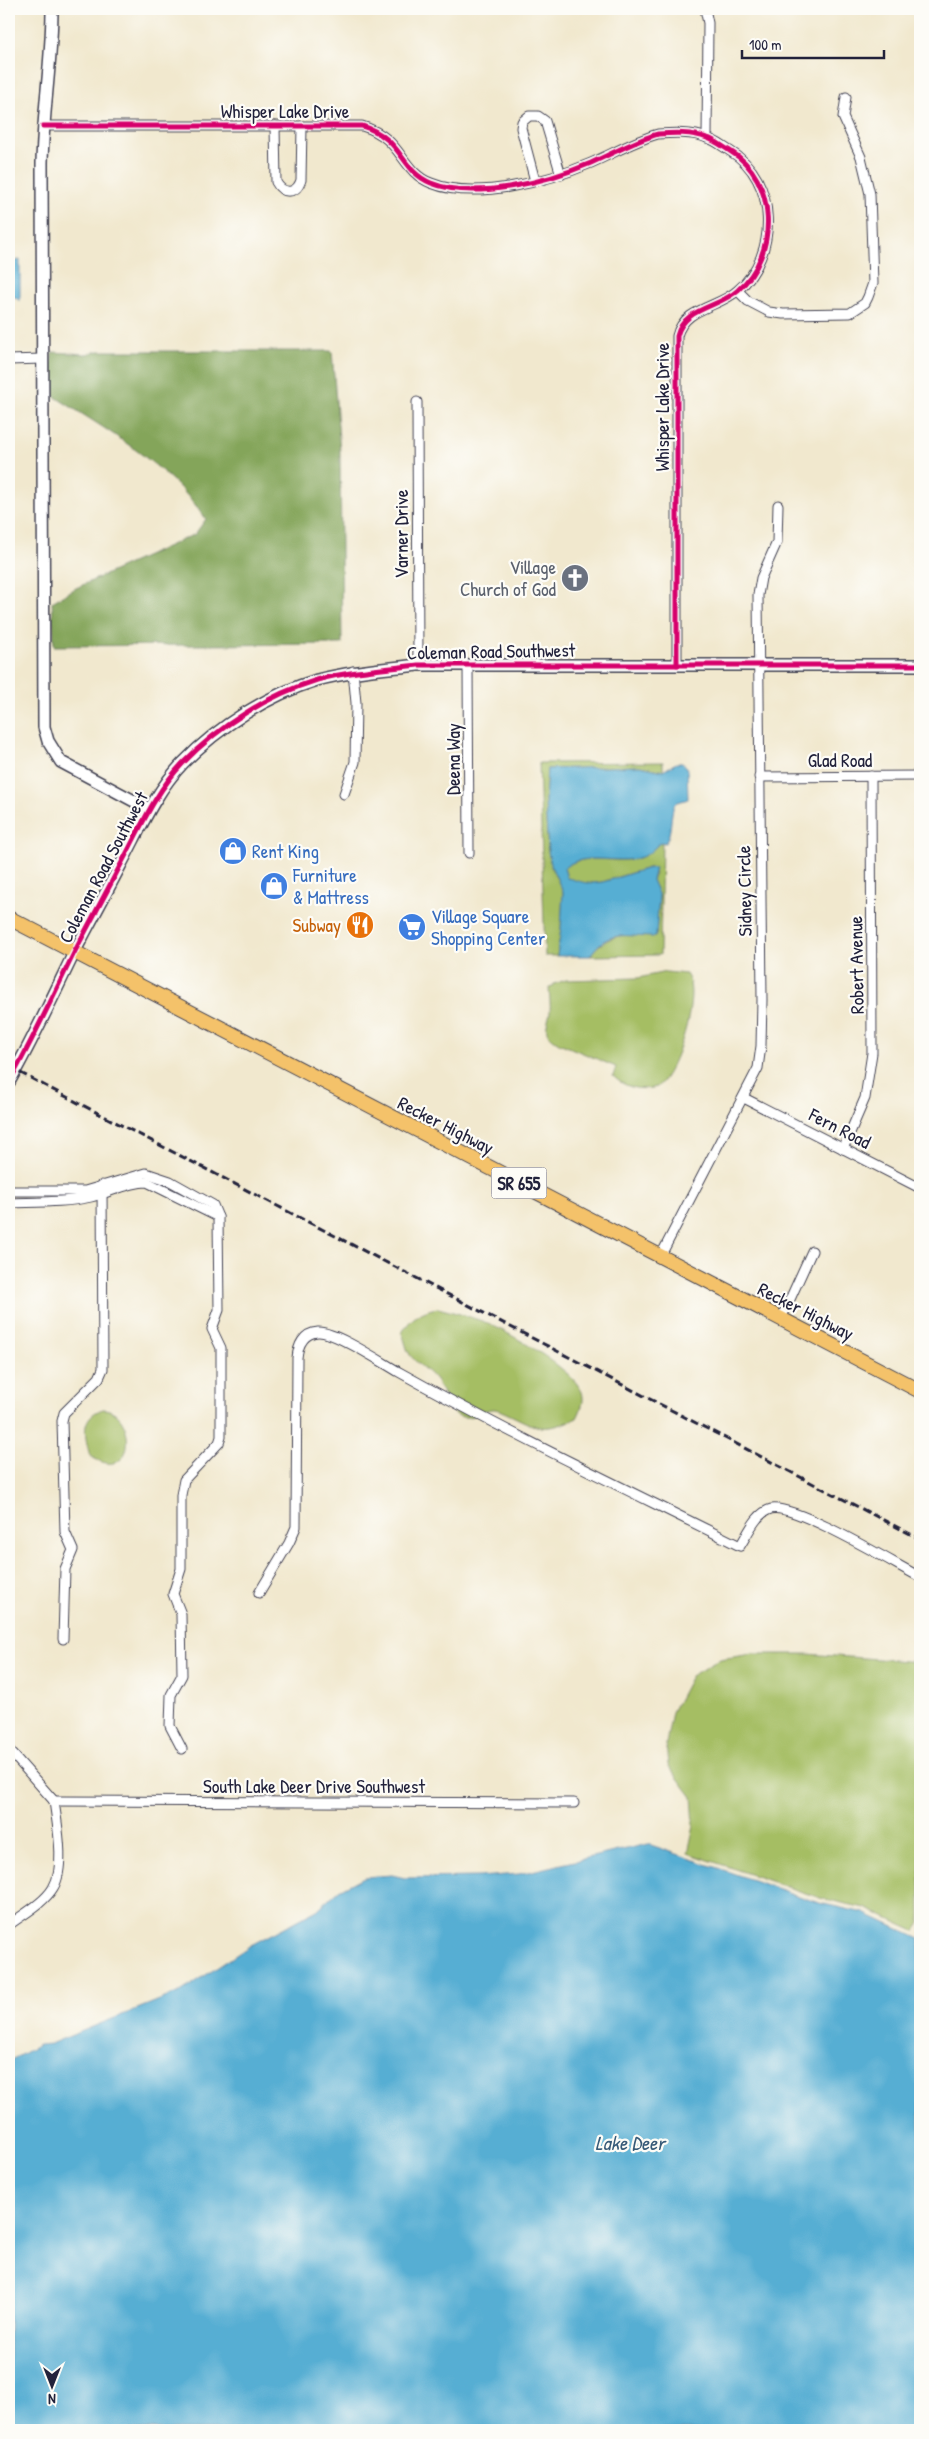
<svg xmlns="http://www.w3.org/2000/svg" width="929" height="2439" viewBox="0 0 929 2439" font-family="'Patrick Hand',sans-serif">
<rect width="100%" height="100%" fill="#fdfcf7"/>
<filter id="ink" filterUnits="userSpaceOnUse"><feTurbulence type="fractalNoise" baseFrequency=".02" numOctaves="2"/><feDisplacementMap in="SourceGraphic" scale="10" xChannelSelector="R" yChannelSelector="G"/><feConvolveMatrix kernelMatrix="1 2 1 2 8 2 1 2 1" color-interpolation-filters="sRGB"/></filter>
<filter id="wash" filterUnits="userSpaceOnUse"><feTurbulence type="fractalNoise" baseFrequency=".0096" numOctaves="4" result="noise"/><feDisplacementMap in="SourceGraphic" scale="20" xChannelSelector="R" yChannelSelector="G"/><feGaussianBlur stdDeviation="1.12" result="paint"/><feColorMatrix in="noise" values="0 0 0 0 0 0 0 0 0 0 0 0 0 0 0 0 0 1.4 0 .05"/><feComposite in="paint" operator="in"/></filter>
<g filter="url(#wash)">
<rect width="100%" height="100%" fill="#f1e8ce"/>
<!-- green -->
<g fill="#a5be64" stroke="#647050">
<path d="M663,762v9l-23,-5 -93,3 -2,33 3,49 3,15 12,26 -2,37 -4,27h-12l-6,-193z"/>
<path d="M662,841l-2,114 -70,1c8,-14 26,-22 42,-21 9,0 15,3 24,0l3,-39 -7,-16 3,-6 -4,-7 -49,15 -22,2 -13,-6 -3,-10c23,-19 58,1 83,-14 5,-3 10,-9 15,-13z"/>
<path d="M666,972l20,2c16,19 -10,99 -29,113 -16,4 -32,1 -44,-11l3,-9 -57,-24c-18,-11 -12,-15 -9,-31 1,-8 -1,-17 -1,-25l4,-1 1,-2 12,-4 72,-2z"/>
<path d="M438,1308c15,4 30,8 44,13 24,9 91,48 100,71 3,9 -1,18 -5,26 -39,18 -42,7 -78,-8 -13,-5 -22,9 -36,7 -16,-3 -18,-23 -26,-35 -7,-10 -19,-17 -27,-27 -4,-6 -5,-15 -8,-22 8,-15 20,-23 36,-25z"/>
<path d="M103,1409c34,1 35,78 -13,47 -5,-19 -11,-39 13,-47z"/>
<path d="M752,1654h55l113,8v261l-5,8 -50,-23 -45,-10 -132,-45 6,-28 -2,-28 -24,-32 -2,-21 6,-32 19,-36 29,-17z"/>
</g>
<!-- forest -->
<path fill="#84a55a" stroke="#53644a" d="M99,351h233l8,100 2,193 -288,2 -2,-44 24,-14 119,-54 11,-15c-38,-55 -101,-90 -157,-126l3,-41 34,2z"/>
<!-- water -->
<g fill="#56aed3" stroke="#3c6887">
<path d="M20,260v41l-5,-4 -6,1v-36z"/>
<path d="M676,763h6l5,4 1,32 -13,4c-6,13 -2,29 -10,40l-4,-1c-5,4 -10,10 -15,13 -24,13 -60,-6 -82,13l3,10c14,3 18,7 35,4 11,-2 46,-16 53,-14l-3,12 7,16 -3,39 -3,2c-25,0 -46,-9 -63,19h-33l4,-27 2,-37 -12,-26 -3,-15 -3,-49 2,-33 93,-3 23,5z"/>
<path d="M648,1844l171,59 45,10 56,26v491h-911v-369l30,-16 11,-1 132,-53 69,-46 66,-35 22,-20 25,-13 28,-2 13,3 74,-1 40,-3z"/>
</g>
</g>
<g filter="url(#ink)">
<g fill="none" stroke-linecap="round" stroke-linejoin="round">
<defs>
<g id="minor">
<path d="M705,9l3,14 -1,115"/>
<path d="M43,126h319c41,12 38,45 69,57 44,18 118,-2 160,-20 23,-10 43,-22 67,-29 15,-1 34,-2 49,4 8,2 16,9 23,13 48,28 49,104 8,139 -19,18 -54,17 -61,46v329"/>
<path d="M275,126l1,56c7,13 21,12 25,-2l1,-54"/>
<path d="M535,181l-14,-53 1,-6 7,-6h9l7,5 16,54"/>
<path d="M738,291l10,10 21,11 14,2 67,-1 15,-10 3,-6 5,-14 -3,-89 -9,-37 -18,-40 3,-20"/>
<path d="M9,360l33,-1"/>
<path d="M417,402l1,263"/>
<path d="M468,665l1,188"/>
<path d="M759,777l161,-1"/>
<path d="M344,794l11,-32 1,-59 -3,-32"/>
<path d="M744,1098l176,90"/>
<path d="M843,1149l22,-51 7,-45 -1,-277"/>
<path d="M9,1191h76l61,-18 24,8 43,24 5,12 1,93 -7,19 9,19v89l-2,6 -35,37 -3,15v74l-8,25 8,20 1,61 -11,20 -1,31 12,23"/>
<path d="M9,1203c27,-1 55,0 82,-6 19,-4 37,-15 56,-15l71,35"/>
<path d="M660,1257l98,-189 3,-22 1,-46 -4,-405 3,-17 16,-36 1,-37"/>
<path d="M781,1319l31,-68"/>
<path d="M259,1593l30,-50 7,-16 1,-169c1,-12 6,-25 21,-26 17,-1 65,31 81,40 111,62 227,117 341,174 8,-12 16,-33 31,-37 23,-6 124,55 149,68"/>
<path d="M63,1639l2,-70 8,-19 -8,-18 -3,-111 2,-8 35,-35 4,-9 -1,-184"/>
<path d="M9,1750l45,51"/>
<path d="M54,1801l520,2"/>
<path d="M9,1925c13,-10 35,-22 44,-37 13,-21 4,-64 1,-87"/>
</g>
<g id="tertiary">
<path d="M52,9c0,51 -9,102 -10,154l2,564 4,14 13,21 88,47"/>
<path d="M9,1082c24,-42 44,-86 65,-129 15,-29 31,-58 46,-87 19,-35 35,-74 63,-103 36,-37 85,-68 134,-83 34,-9 67,-11 101,-15h502"/>
</g>
<path id="primary" d="M9,918l911,473"/>
</defs>
<!-- minor casing -->
<use href="#minor" stroke="#414051" stroke-width="11"/>
<!-- tertiary casing -->
<use href="#tertiary" stroke="#414051" stroke-width="14"/>
<!-- primary casing -->
<use href="#primary" stroke="#414051" stroke-width="16"/>
<!-- minor -->
<use href="#minor" stroke="#fff" stroke-width="9"/>
<!-- tertiary -->
<use href="#tertiary" stroke="#fff" stroke-width="11"/>
<!-- primary -->
<use href="#primary" stroke="#f4c26a" stroke-width="14"/>
<!-- rail -->
<path stroke="#22223b" stroke-width="3" stroke-dasharray="8 4" stroke-linecap="butt" d="M9,1067l911,472"/>
<defs>
<g id="cycleway">
<path d="M43,126h319c41,12 38,45 69,57 44,18 118,-2 160,-20 23,-10 43,-22 67,-29 15,-1 34,-2 49,4 8,2 16,9 23,13 48,28 49,104 8,139 -19,18 -54,17 -61,46v329"/>
<path d="M9,1082c24,-42 44,-86 65,-129 15,-29 31,-58 46,-87 19,-35 35,-74 63,-103 36,-37 85,-68 134,-83 34,-9 67,-11 101,-15h502"/>
</g>
</defs>
<!-- cycleway casing -->
<use href="#cycleway" stroke="#fdfcf7" stroke-width="8"/>
<!-- cycleway -->
<use href="#cycleway" stroke="#d6006c" stroke-width="5"/>
</g>
</g>
<!-- icons -->
<defs>
<symbol id="church-disc" viewBox="-11 -11 22 22"><circle r="9.5" fill="#6b7280" stroke="#fdfcf7"/><path d="M-1.2-6h2.4v3.5h3.3v2.4h-3.3V6h-2.4V-.1h-3.3v-2.4h3.3Z" fill="#fff"/></symbol>
<symbol id="shop-disc" viewBox="-11 -11 22 22"><circle r="9.5" fill="#3f7fe0" stroke="#fdfcf7"/><path d="M-5-2.5h2.3a2.7 3.5 0 0 1 5.4 0H5L5.5 6h-11ZM-1.5-2.5h3a1.5 2.3 0 0 0-3 0Z" fill="#fff"/></symbol>
<symbol id="restaurant-disc" viewBox="-11 -11 22 22"><circle r="9.5" fill="#e8710a" stroke="#fdfcf7"/><path d="M-5-6h1v4h1v-4h1v4h1v-4h1v5L-1.5 .5V6h-2V.5L-5-1ZM5-6V6H3V1.5H1.5Q1.5-4 5-6Z" fill="#fff"/></symbol>
<symbol id="supermarket-disc" viewBox="-11 -11 22 22"><circle r="9.5" fill="#3f7fe0" stroke="#fdfcf7"/><path d="M-6-5.5h2.5l.6 2H6L4.5 2H-2.5L-4.4-4H-6ZM-1.5 3.2a1.3 1.3 0 1 0 .1 0ZM3 3.2a1.3 1.3 0 1 0 .1 0Z" fill="#fff"/></symbol>
</defs>
<g fill-rule="evenodd">
<use href="#church-disc" x="559" y="562" width="32" height="32"/>
<use href="#shop-disc" x="217" y="835" width="32" height="32"/>
<use href="#shop-disc" x="258" y="870" width="32" height="32"/>
<use href="#restaurant-disc" x="344" y="909" width="32" height="32"/>
<use href="#supermarket-disc" x="396" y="911" width="32" height="32"/>
</g>
<g text-anchor="middle" dominant-baseline="central" stroke-width="4.5" stroke-linejoin="round" paint-order="stroke">
<!-- shield labels -->
<rect fill="#fdfcf7" stroke="#646373" stroke-width="1" x="491.5" y="1167.5" width="55" height="31" rx="4"/>
<g font-size="18" font-weight="bold" fill="#22223b">
<text x="519" y="1183">SR 655</text>
</g>
<!-- street labels -->
<g font-size="19" fill="#22223b" stroke="#fdfcf7">
<text x="285" y="111">Whisper Lake Drive</text>
<text transform="translate(662 407) rotate(-90)">Whisper Lake Drive</text>
<text transform="translate(401 534) rotate(-90)">Varner Drive</text>
<text transform="translate(491 651) rotate(-1)">Coleman Road Southwest</text>
<text transform="translate(453 759) rotate(-90)">Deena Way</text>
<text x="840" y="760">Glad Road</text>
<text transform="translate(103 867) rotate(-62)">Coleman Road Southwest</text>
<text transform="translate(744 891) rotate(-91)">Sidney Circle</text>
<text transform="translate(856 965) rotate(-91)">Robert Avenue</text>
<text transform="translate(446 1125) rotate(27)">Recker Highway</text>
<text transform="translate(840 1128) rotate(27)">Fern Road</text>
<text transform="translate(806 1311) rotate(27)">Recker Highway</text>
<text x="314" y="1786">South Lake Deer Drive Southwest</text>
</g>
<!-- worship labels -->
<g font-size="19" fill="#5b616d" stroke="#fdfcf7" text-anchor="end">
<text x="556" y="567">Village<tspan x="556" dy="22">Church of God</tspan></text>
</g>
<!-- shop labels -->
<g font-size="19" fill="#366cbe" stroke="#fdfcf7" text-anchor="start">
<text x="252" y="851">Rent King</text>
<text x="293" y="875">Furniture<tspan x="293" dy="22">&amp; Mattress</tspan></text>
<text x="431" y="916">Village Square<tspan x="431" dy="22">Shopping Center</tspan></text>
</g>
<!-- food labels -->
<g font-size="19" fill="#c56008" stroke="#fdfcf7" text-anchor="end">
<text x="341" y="925">Subway</text>
</g>
<!-- water labels -->
<g font-size="20" font-style="italic" fill="#375a78" stroke="#fdfcf7">
<text x="630" y="2142">Lake Deer</text>
</g>
</g>
<!-- margin -->
<rect width="929" height="2439" fill="none" stroke="#fdfcf7" stroke-width="30"/>
<!-- north arrow -->
<g transform="translate(52 2386) rotate(180)" stroke="#fdfcf7" stroke-width="4" paint-order="stroke">
<path d="M0-4L9 19L0 12L-9 19Z" fill="#22223b"/>
<text y="-8" font-size="14" font-weight="bold" text-anchor="middle" fill="#22223b">N</text>
</g>
<!-- scale -->
<path d="M742 50v8h142v-8" fill="none" stroke="#22223b" stroke-width="2.5"/>
<text x="749" y="50" font-size="15" fill="#22223b" stroke="#fdfcf7" stroke-width="4" paint-order="stroke">100 m</text>
</svg>
